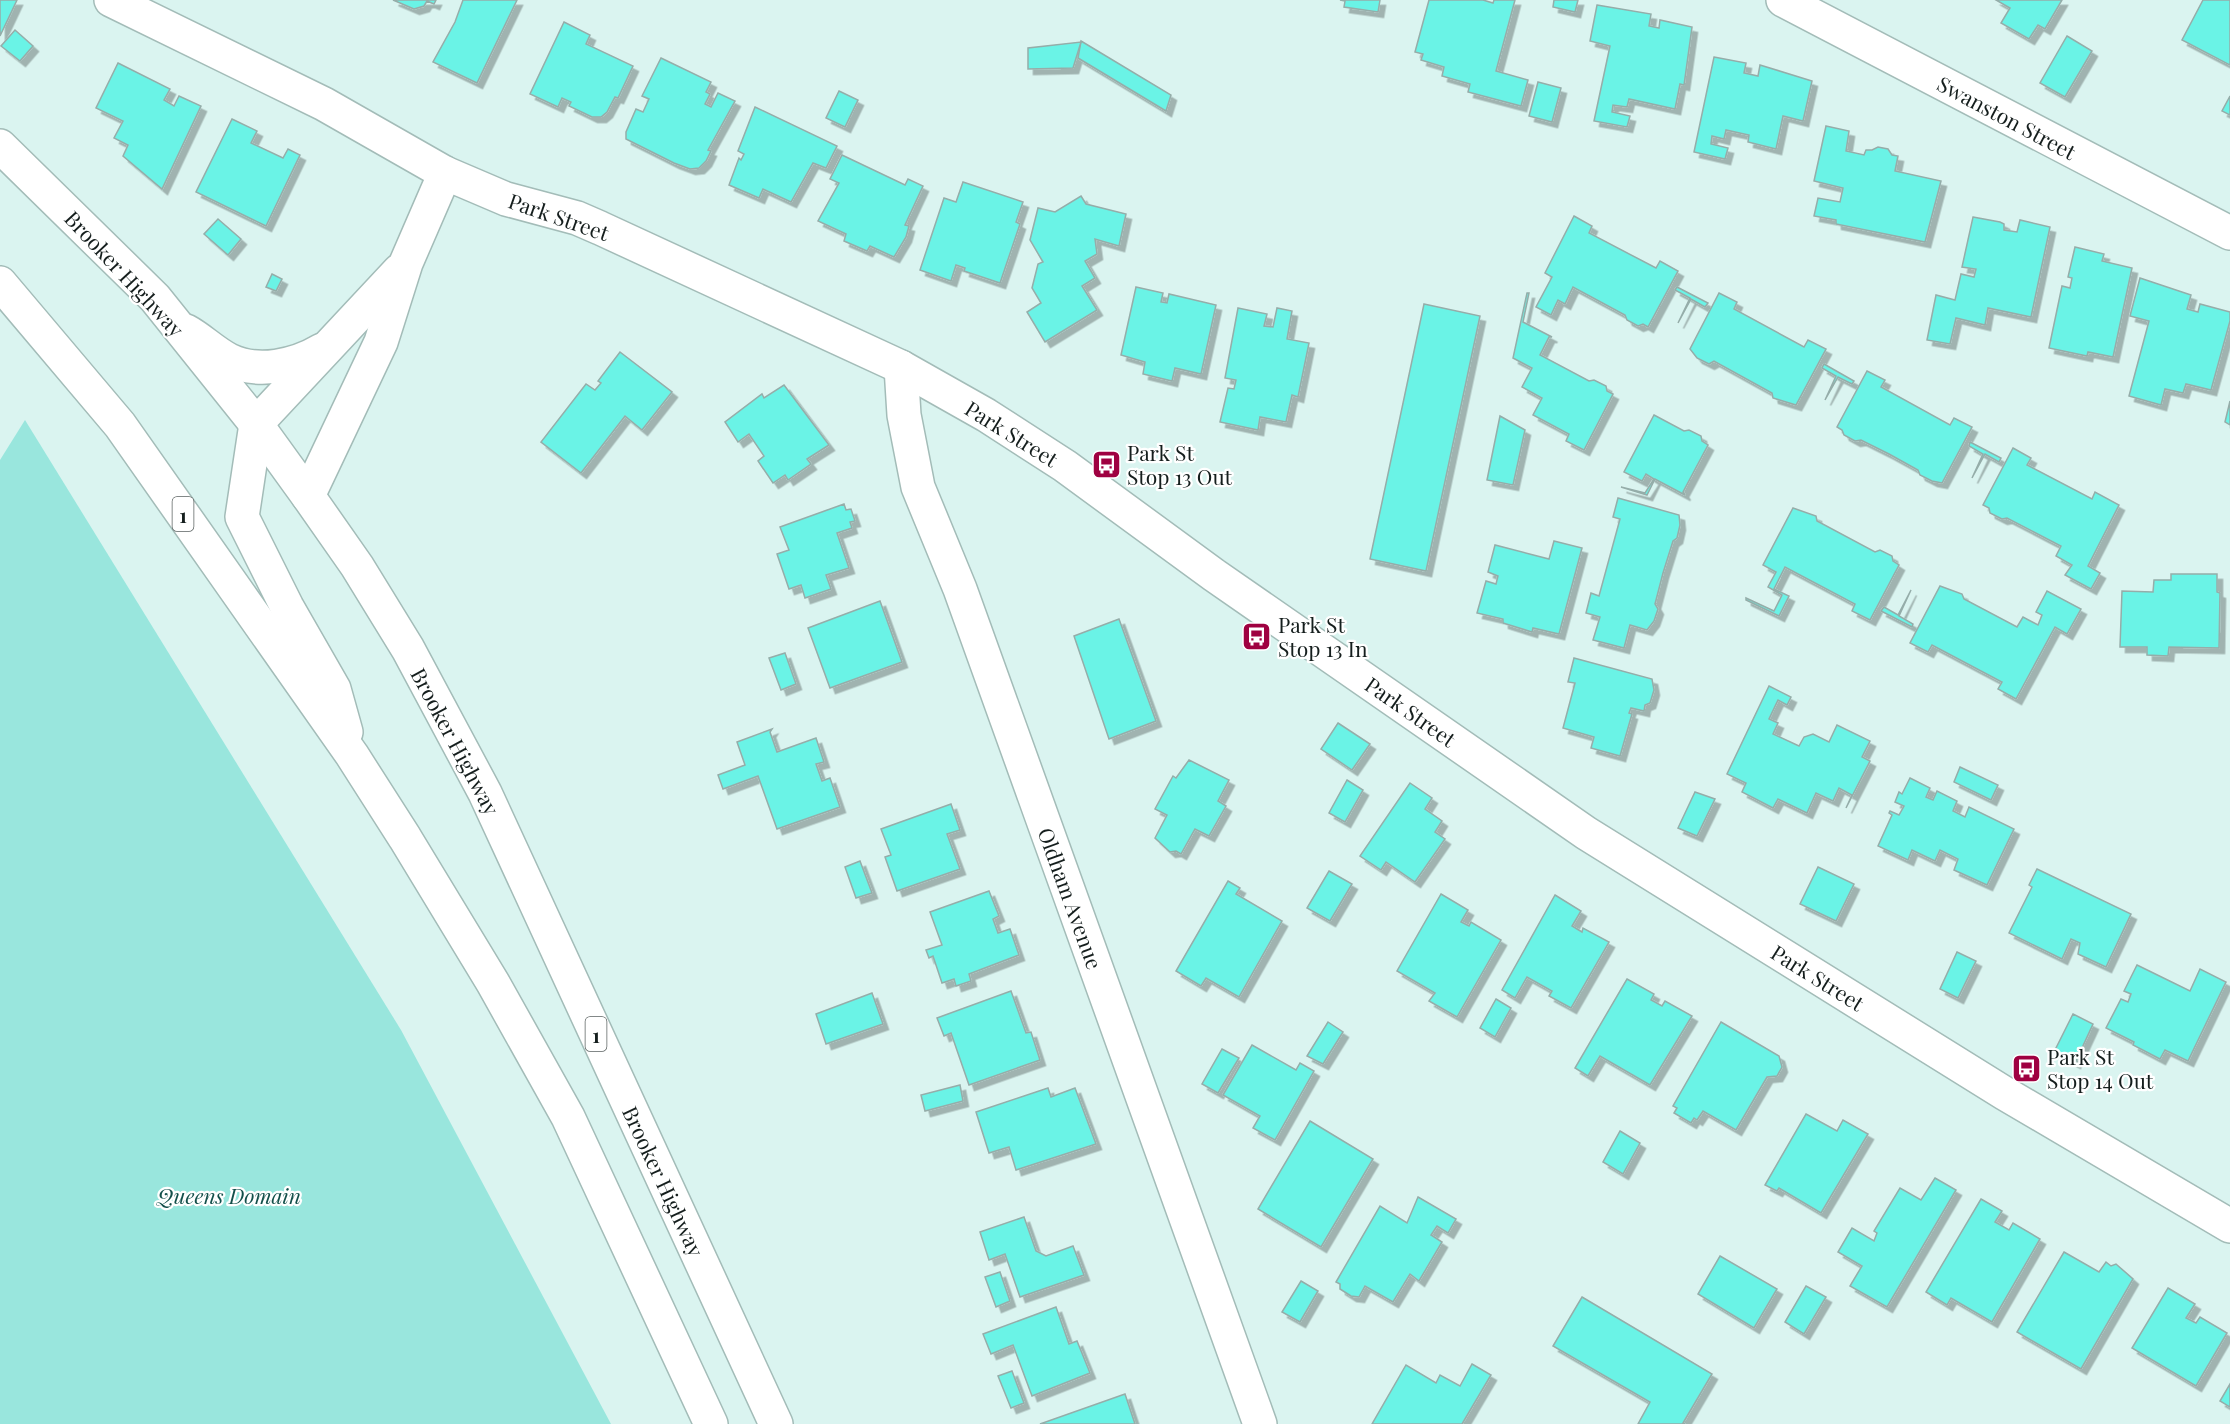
<svg xmlns="http://www.w3.org/2000/svg" width="2230" height="1424" viewBox="0 0 2230 1424" font-family="'Playfair Display',serif">
<defs>
<filter id="shadow"><feDropShadow dx="5.5" dy="5.5" stdDeviation="0" flood-color="#0004"/></filter>
</defs>
<rect width="100%" height="100%" fill="#daf4f0"/>
<!-- green -->
<path fill="#99e6dd" d="M25,420l376,610 210,394h-611v-964z"/>
<!-- building -->
<g fill="#6af3e6" stroke="#95ada9" stroke-width="1.5" filter="url(#shadow)">
<path d="M0,0h17l-17,36z"/>
<path d="M393,0h43l-2,4 -7,-3 -3,5 -10,3z"/>
<path d="M463,0h54l-40,83 -44,-21 22,-40z"/>
<path d="M1340,0h40l-2,12 -34,-5 1,-6z"/>
<path d="M1429,0h54l10,3 1,-3h21l-19,71 32,9 -7,26 -53,-14 2,-8 -28,-8 2,-9 -23,-7 2,-6 -8,-2z"/>
<path d="M1554,0h24l-3,12 -22,-5z"/>
<path d="M1996,0h66l-17,29 -7,-4 -9,14 -28,-16 9,-15z"/>
<path d="M2203,0h27v65l-48,-25z"/>
<path d="M1597,5l54,9 -2,12 10,2 1,-8 32,7 -8,58 -4,-1 -5,25 -46,-10 -2,8 -14,-2 -1,7 18,4 -3,11 -33,-6 16,-75 -20,-5z"/>
<path d="M564,22l26,13 -4,9 47,22 -15,32 -3,-1 -8,15 -6,5h-9l-23,-11 2,-4 -9,-4 -4,9 -28,-13z"/>
<path d="M15,30l18,16 -13,15 -19,-15z"/>
<path d="M2067,36l25,15 -27,46 -25,-14z"/>
<path d="M1081,41l90,54 -5,16 -88,-53z"/>
<path d="M1081,42l-8,26 -45,1v-21z"/>
<path d="M1714,57l32,6 -2,10 14,3 2,-11 52,16 -9,40 -20,-5 -7,33 -28,-7 1,-7 -23,-5 -2,9 -12,-3 -1,8 17,4 -3,11 -31,-7z"/>
<path d="M661,58l50,24 -5,10 4,2 -5,10 6,3 7,-14 17,8 -27,49 3,1 -5,10 -7,7 -9,1 -16,-6 -48,-24v-7l10,-23 7,3 6,-13 -7,-3z"/>
<path d="M118,63l52,26 -6,11 10,6 5,-10 22,10 -39,83 -39,-33 5,-11 -14,-7 9,-17 -27,-13z"/>
<path d="M1538,82l23,6 -9,34 -23,-6z"/>
<path d="M839,91l19,9 -13,27 -19,-9z"/>
<path d="M2230,96v19l-8,-4z"/>
<path d="M755,107l82,39 -11,22 -13,-5 -22,39 -28,-13 -4,9 -30,-13 10,-27 2,2 3,-6 -6,-3z"/>
<path d="M232,119l25,12 -6,12 32,15 5,-9 12,6 -34,71 -70,-34z"/>
<path d="M1826,126l23,5 -3,20 18,4 2,-5h6l6,-3 10,2 4,6 6,1 -3,15 46,10 -16,61 -89,-18v-4l-22,-4 4,-18 22,4 3,-14 -29,-7z"/>
<path d="M842,155l63,30 3,-6 15,7 -18,39 4,1 -3,11 -12,20 -24,-11 -3,5 -23,-10 2,-7 -28,-13 21,-38 -9,-4z"/>
<path d="M963,182l60,20 -7,20 4,2 -20,59 -36,-12 1,-3 -9,-3 -5,16 -31,-11 24,-72 12,4z"/>
<path d="M1081,196l5,8 40,10 -7,32 -24,-7 2,15 -12,7 10,17 -13,8 15,24 -52,32 -18,-30 14,-9 -9,-15 6,-24 5,-2 -13,-22 8,-32 17,4z"/>
<path d="M1574,216l18,10 -3,7 67,35 4,-7 18,10 -30,56 -5,-3 -5,2 -11,-6 -2,-5 -52,-28 -8,17 -7,-4 -7,15 -15,-8 16,-30 -7,-4z"/>
<path d="M1973,217l27,5 4,2v6l13,2 3,-12 30,7 -19,90 -43,-9 -3,17 -29,-7 -6,26 -23,-4 9,-45 19,5 6,-26 13,3 2,-8 -14,-2z"/>
<path d="M218,219l23,20 -13,16 -24,-21z"/>
<path d="M2075,247l29,7 -2,7 30,7 -19,89 -25,-5 -1,4 -38,-8 13,-62 8,2 2,-10 -4,-1z"/>
<path d="M272,274l10,5 -6,12 -10,-4z"/>
<path d="M2140,278l51,17 -4,14 11,3 2,-8 30,8v9l-19,69 -25,-6 -3,9 -18,-4 -4,16 -32,-9 20,-75 -19,-5z"/>
<path d="M1136,287l27,6 -2,9 6,1 2,-9 47,11 -15,69 -26,-6 -3,13 -29,-7 2,-12 -24,-7z"/>
<path d="M1677,287l31,16 -3,4 -14,-8 -13,24 12,-25 -15,-8z"/>
<path d="M1527,293h2l-6,29 29,15h-3l-9,18 49,26 5,-1 12,6 1,5 6,3 -29,56 -18,-9 3,-7 -36,-19 9,-17 -20,-11 10,-19 -19,-10z"/>
<path d="M1719,293l18,9 -3,7 70,38 4,-7 18,9 -30,56 -23,-7 -1,-5 -58,-32 -5,3 -12,-6 -7,-9z"/>
<path d="M1424,304l56,12 -54,255 -56,-12z"/>
<path d="M1238,308l29,6 -3,12 9,1 4,-19 15,3 -5,28 22,4 -11,54 -6,-2 -6,27 -26,-5 -2,13 -38,-8 8,-34 6,1 2,-9 -11,-2z"/>
<path d="M620,352l52,40 -30,38 -17,-14 -44,57 -40,-31 45,-58 9,6 6,-7 -3,-2z"/>
<path d="M1824,364l30,17 -2,3 -14,-7 -13,23 11,-24 -14,-8z"/>
<path d="M1867,371l18,9 -4,7 69,38 4,-7 18,9 -30,56 -10,-2 -12,-6 -2,-5 -29,-16 -28,-14 -6,1 -11,-6 -2,-5 -5,-3z"/>
<path d="M784,385l45,60 -22,14 4,5 -23,16 -3,-5 -12,8 -15,-22 6,-5 -15,-22 -11,8 -13,-20 37,-28 2,4z"/>
<path d="M2230,401v24l-5,-3z"/>
<path d="M1654,415l30,16 5,-1 12,6 1,5 6,4 -25,47 2,3 -30,-16 -8,16 -26,-8 24,6 9,-14 -8,-5 -4,7 -18,-9z"/>
<path d="M1500,416l25,14 -12,55 -26,-5z"/>
<path d="M1970,442l31,16 -2,4 -14,-8 -13,24 11,-24 -14,-8z"/>
<path d="M2013,448l18,10 -4,7 65,34 3,-7 24,13 -31,61 12,7 -9,16 -26,-14 7,-10 -16,-9 5,-10 -54,-28 -5,1 -12,-6 -1,-5 -6,-3z"/>
<path d="M1618,498l61,17 1,10 -3,13 -4,3 -10,32 -8,31 3,5 -4,12 -7,9 -17,-5 -6,23 -31,-8 7,-23 -14,-4 5,-20 8,3 21,-77 -7,-2z"/>
<path d="M844,504l2,6 5,-1 4,12 -5,1 2,6 -15,5 12,35 -23,7 5,14 -26,9 -4,-13 -12,4 -12,-35 12,-4 -9,-23z"/>
<path d="M1793,508l23,8 1,5 58,31 5,-2 12,6 1,5 6,4 -29,55 -18,-9 3,-7 -70,-37 -11,22 15,7 -10,20 -33,-16v-2l28,13 8,-16 -14,-8 8,-15 -13,-7z"/>
<path d="M1554,541l28,7 -23,86 -26,-6 -1,4 -29,-9v-4l-26,-6 9,-32 10,3 2,-8 -10,-4 7,-27 54,14z"/>
<path d="M2171,574h46v18l3,1 -1,55 -50,-1 -1,9 -21,-1v-8h-27l2,-56 31,1 1,-12h17z"/>
<path d="M1940,586l22,8 2,5 53,28 6,-10 15,8 4,-10 -6,-3 11,-21 34,18 -14,25 -12,-7 -39,72 -18,-10 4,-7 -70,-37 -4,7 -18,-9z"/>
<path d="M1911,590l-12,26 14,8 -1,3 -31,-16 3,-4 14,8z"/>
<path d="M880,601l22,61 -72,26 -22,-60z"/>
<path d="M1119,619l37,102 -47,18 -35,-103z"/>
<path d="M785,653l11,31 -15,6 -12,-32z"/>
<path d="M1574,658l78,21 2,11 -4,13 -5,2 -1,6 -13,-3 -2,5 3,1 -12,42 -29,-8 3,-11 -31,-9 12,-45 -7,-1z"/>
<path d="M1769,686l22,11 -4,8 -9,-5 -9,19 9,4 -5,11 26,12 5,-9 9,-3 16,8 8,-17 33,16 -8,16 8,4 -24,47 6,-13 -13,-7 -6,13 -17,-8 -9,20 -29,-14 -5,9 -31,-16 4,-9 -19,-9z"/>
<path d="M1338,723l32,21 -18,26 -31,-21z"/>
<path d="M772,729l-2,3 7,20 39,-14 8,24 -8,2 6,17 8,-3 10,29 -63,22 -19,-53 -35,13 -5,-14 27,-10 -8,-23z"/>
<path d="M1189,760l40,20 -11,21 8,5 -17,30 -14,-7 -14,25 -5,-3 -6,1 -15,-14 12,-23 -12,-6 18,-33 3,2z"/>
<path d="M1960,767l38,18 -7,15 -37,-18z"/>
<path d="M1910,778l20,10 -4,9 7,3 4,-9 20,10 -4,10 12,6 4,-10 45,22 -27,56 -33,-15 4,-11 -18,-9 -5,11 -23,-11 -4,10 -30,-14 14,-31 -3,-2 1,-2 9,4 5,-9 -9,-4 4,-10 3,2z"/>
<path d="M1347,780l16,10 -18,32 -16,-9z"/>
<path d="M1410,783l22,15 -7,11 17,12 -7,11 10,7 -30,43 -29,-20 -5,8 -21,-14z"/>
<path d="M1695,792l20,7 -18,37 -19,-8z"/>
<path d="M951,804l9,26 -13,4 13,35 -63,22 -12,-34 6,-2 -10,-26z"/>
<path d="M860,861l12,32 -16,5 -11,-31z"/>
<path d="M1818,867l36,17 -18,37 -36,-17z"/>
<path d="M2037,869l94,45 -25,53 -28,-13 2,-11 -9,-4 -9,20 -53,-26 23,-46 -3,-2z"/>
<path d="M1329,871l23,13 -22,37 -23,-13z"/>
<path d="M1228,881l12,7 -4,6 46,27 -43,76 -33,-19 -5,8 -25,-15z"/>
<path d="M989,891l10,25 -6,3 5,14 12,-4 9,26 -50,19 2,7 -15,5 -2,-7 -12,4 -9,-27 -4,2 -3,-8 16,-5 -12,-33z"/>
<path d="M1441,894l27,16 -7,12 8,4 2,-4 30,18 -44,77 -28,-16 6,-8 -38,-22z"/>
<path d="M1555,895l26,16 -9,15 10,6 1,-4 26,14 -38,66 -22,-12 3,-5 -25,-14 -12,21 -13,-8z"/>
<path d="M1957,952l19,9 -18,37 -18,-9z"/>
<path d="M2137,965l53,26 10,-22 26,13 -38,79 -23,-11 -5,9 -27,-14 1,-3 -28,-14 15,-29 7,3 3,-8 -7,-3z"/>
<path d="M1627,979l27,15 -3,6 11,6 3,-5 27,15 -42,69 -50,-29 -12,20 -13,-8z"/>
<path d="M1011,991l15,42 5,-1 9,28 -71,25 -18,-52 -7,3 -7,-18z"/>
<path d="M872,993l11,31 -57,20 -10,-30z"/>
<path d="M1496,999l15,9 -16,29 -15,-9z"/>
<path d="M2073,1014l20,10 -18,39 -21,-11z"/>
<path d="M1328,1022l15,10 -20,32 -16,-8z"/>
<path d="M1721,1022l58,34 3,11 -5,9 -10,1 -31,53 -33,-19 -6,9 -3,-2 -3,5 -17,-10 3,-5 -4,-2z"/>
<path d="M1252,1045l44,25 4,-7 14,8 -39,69 -22,-12 7,-12 -37,-21z"/>
<path d="M1222,1049l17,9 -21,35 -16,-9z"/>
<path d="M960,1085l3,16 -38,10 -4,-16z"/>
<path d="M1048,1088l3,9 24,-9 21,56 -80,26 -7,-23 -20,6 -13,-41z"/>
<path d="M1806,1114l31,17 6,-11 25,14 -47,79 -42,-25 -2,3 -12,-6z"/>
<path d="M1310,1121l63,38 -52,88 -63,-38z"/>
<path d="M1620,1131l20,12 -17,31 -20,-12z"/>
<path d="M1935,1178l21,12 -69,117 -37,-21 12,-20 -24,-14 14,-24 22,13 3,-8 -3,-2 26,-43 21,12z"/>
<path d="M1418,1197l38,22 -8,14 -11,-7 -6,9 11,7 -23,39 -9,-7 -17,28 -28,-16 -6,11 -8,-1 -11,-7v-5l-4,-2 44,-76 27,17z"/>
<path d="M1981,1199l21,12 -7,11 14,8 4,-7 27,16 -48,83 -41,-24 -4,7 -21,-13z"/>
<path d="M1024,1217l12,34 10,5 27,-10 11,29 -64,22 -15,-43 -16,6 -9,-28z"/>
<path d="M2064,1252l35,20 7,-10 5,4 5,-2 17,15 -52,90 -64,-37z"/>
<path d="M1720,1256l57,33 -23,39 -56,-34z"/>
<path d="M1000,1272l10,29 -14,6 -11,-30z"/>
<path d="M1301,1281l17,10 -18,31 -18,-10z"/>
<path d="M1806,1286l20,11 -22,37 -19,-12z"/>
<path d="M2168,1288l27,16 -9,14 10,5 4,-6 27,16 -31,53 -64,-38z"/>
<path d="M1582,1297l130,77 -29,49 2,1h-47l12,-22 -97,-56z"/>
<path d="M1056,1307l13,37 8,-3 13,32 -58,23 -19,-51 -22,9 -8,-20z"/>
<path d="M1472,1364l19,11 -29,49h-90l34,-59 30,18 4,-8 20,11z"/>
<path d="M1012,1371l12,32 -13,5 -13,-32z"/>
<path d="M2230,1384v23l-10,-6z"/>
<path d="M1125,1394l10,30h-95z"/>
</g>
<g fill="none" stroke-linecap="round" stroke-linejoin="round">
<defs>
<g id="minor">
<path d="M1783,0l447,233"/>
<path d="M901,367l3,48 14,72 42,102 300,835"/>
</g>
<g id="tertiary">
<path d="M111,0l213,104 121,69 61,26 71,19 23,10 301,139 85,48 79,51 149,109 372,258 418,260 226,133"/>
<path d="M186,331c15,8 27,21 43,29 29,14 66,6 93,-10"/>
<path d="M256,424l143,-153"/>
<path d="M308,496l73,-154 25,-79 39,-90"/>
</g>
<g id="trunk">
<path d="M0,146l155,152 101,126 52,72 49,70 51,83 77,144 291,631"/>
<path d="M0,283l120,142 232,330 53,83 88,145 75,134 143,307"/>
<path d="M256,424l-14,93 45,90 47,82 12,43"/>
</g>
</defs>
<!-- minor casing -->
<use href="#minor" stroke="#a3bcb8" stroke-width="36"/>
<!-- tertiary casing -->
<use href="#tertiary" stroke="#a3bcb8" stroke-width="36"/>
<!-- trunk casing -->
<use href="#trunk" stroke="#a3bcb8" stroke-width="36"/>
<!-- minor -->
<use href="#minor" stroke="#fff" stroke-width="33"/>
<!-- tertiary -->
<use href="#tertiary" stroke="#fff" stroke-width="33"/>
<!-- trunk -->
<use href="#trunk" stroke="#fff" stroke-width="33"/>
</g>
<!-- icons -->
<defs>
<symbol id="bus-square" viewBox="-11 -11 22 22"><rect x="-9" y="-9" width="18" height="18" rx="4" fill="#9f0141" stroke="#fff"/><path d="M-5-6H5V4H4V6H2V4H-2V6H-4V4H-5ZM-3.5-4V0h7V-4ZM-3.5 1.2v1.5H-2V1.2ZM2 1.2v1.5H3.5V1.2Z" fill="#fff"/></symbol>
</defs>
<g fill-rule="evenodd">
<use href="#bus-square" x="1090" y="448" width="33" height="33"/>
<use href="#bus-square" x="1240" y="620" width="33" height="33"/>
<use href="#bus-square" x="2010" y="1052" width="33" height="33"/>
</g>
<g text-anchor="middle" dominant-baseline="central" stroke-width="4.5" stroke-linejoin="round" paint-order="stroke">
<!-- shield labels -->
<g fill="#fff" stroke="#5b6261" stroke-width="1.5">
<rect x="172.5" y="497" width="21" height="34" rx="4.5"/>
<rect x="585.5" y="1017" width="21" height="34" rx="4.5"/>
</g>
<g font-size="20" font-weight="bold" fill="#151e1d">
<text x="183" y="514">1</text>
<text x="596" y="1034">1</text>
</g>
<!-- street labels -->
<g font-size="21" fill="#151e1d" stroke="#fff">
<text transform="translate(2007 117) rotate(28)">Swanston Street</text>
<text transform="translate(559 216) rotate(19)">Park Street</text>
<text transform="translate(125 273) rotate(47)">Brooker Highway</text>
<text transform="translate(1012 433) rotate(32)">Park Street</text>
<text transform="translate(1411 711) rotate(35)">Park Street</text>
<text transform="translate(456 741) rotate(62)">Brooker Highway</text>
<text transform="translate(1071 898) rotate(70)">Oldham Avenue</text>
<text transform="translate(1818 977) rotate(32)">Park Street</text>
<text transform="translate(664 1181) rotate(65)">Brooker Highway</text>
</g>
<!-- poi labels -->
<g font-size="21" fill="#151e1d" stroke="#fff" text-anchor="start">
<text x="1127" y="452">Park St<tspan x="1127" dy="24">Stop 13 Out</tspan></text>
<text x="1278" y="624">Park St<tspan x="1278" dy="24">Stop 13 In</tspan></text>
<text x="2047" y="1056">Park St<tspan x="2047" dy="24">Stop 14 Out</tspan></text>
</g>
<!-- park labels -->
<g font-size="21" font-style="italic" fill="#124f4a" stroke="#fff">
<text x="229" y="1195">Queens Domain</text>
</g>
</g>
</svg>
